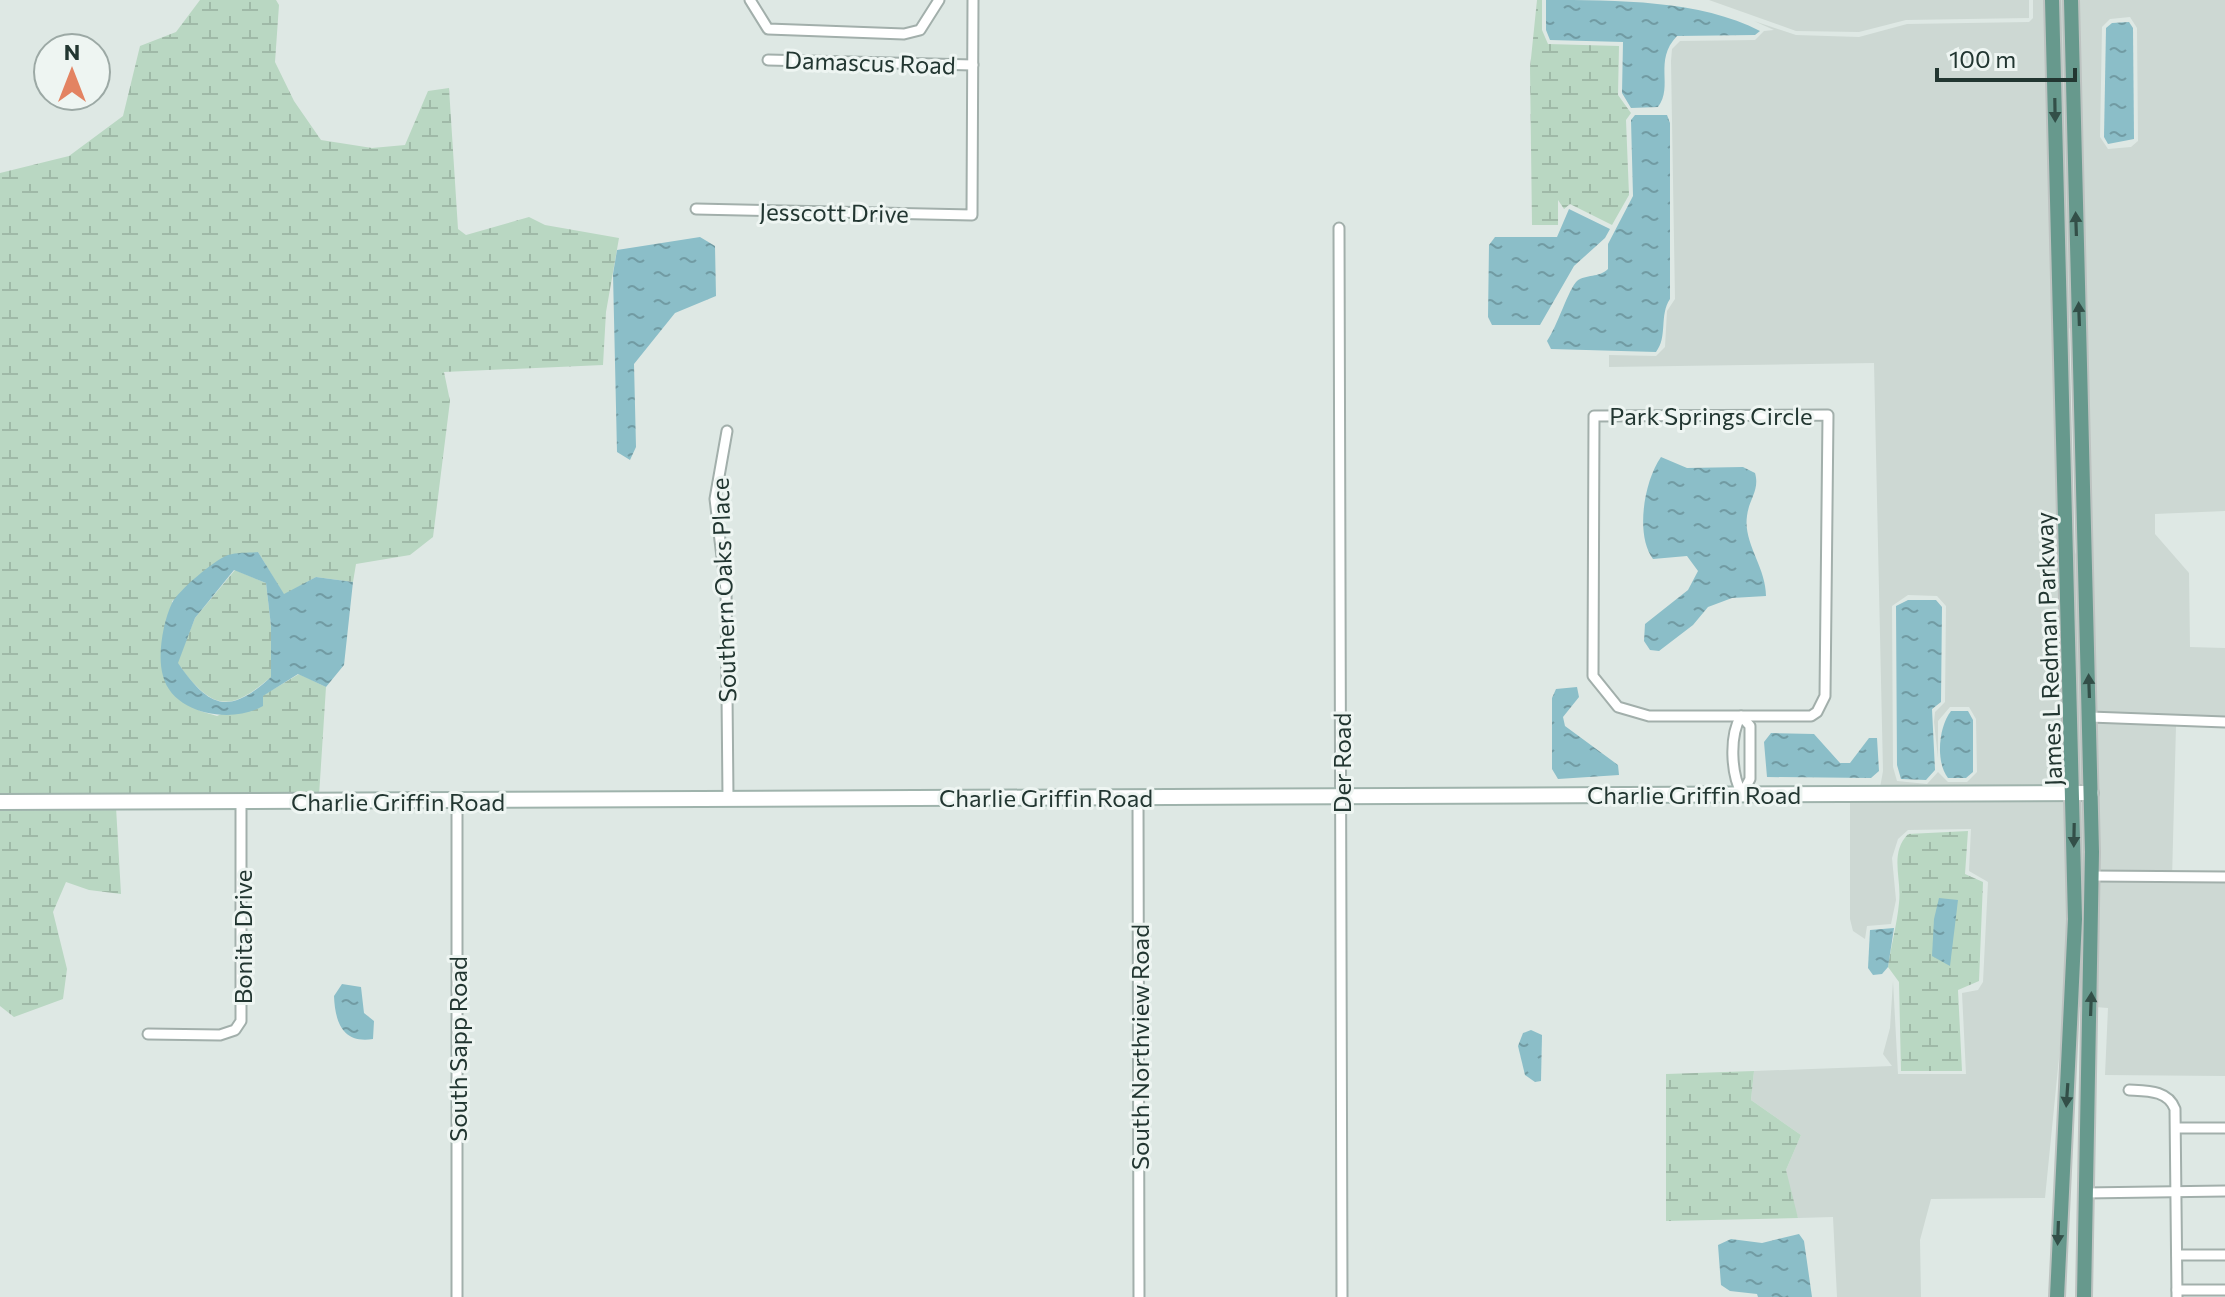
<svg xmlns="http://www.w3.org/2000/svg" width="2225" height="1297" viewBox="0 0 2225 1297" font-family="Commissioner,sans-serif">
<defs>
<pattern id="wetland-marsh" width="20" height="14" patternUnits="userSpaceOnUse" patternTransform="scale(2)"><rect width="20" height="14" fill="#b9d7c2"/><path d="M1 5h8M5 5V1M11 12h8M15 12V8" fill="none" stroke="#9fb9a7"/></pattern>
<pattern id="water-ripples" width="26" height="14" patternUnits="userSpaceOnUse" patternTransform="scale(2)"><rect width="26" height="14" fill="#8bbec8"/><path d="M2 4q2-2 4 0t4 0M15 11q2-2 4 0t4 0" fill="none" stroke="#719ba3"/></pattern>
</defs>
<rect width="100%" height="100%" fill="#dee8e4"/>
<!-- built -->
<g fill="#cdd8d3" fill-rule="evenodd">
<path d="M1709,0h320v18l-123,2 -47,12 -63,-1z"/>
<path d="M2033,0h15l21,788h-189l3,-17 -9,-408 -265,4v-12l47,1 9,-9 2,-36 8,-12 -4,-238 1,-12 8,-8 75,-1 9,-9 10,-1 -20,-9 42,14 63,2 48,-13 122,-2 4,-4zM1908,595l29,1 9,10 -1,96 -10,10 -1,10 4,36v-37l12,-14h19l7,12 1,53 -10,10h-19l-10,-10 -11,12 -30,-3 -4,-14 -1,-161z"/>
<path d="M2057,0h5l5,21 7,318 -9,-21z"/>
<path d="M2076,0h149v511l-70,3v20l34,39 1,74 35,1v77l-49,1 -4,153 53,1v196l-120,-1 3,-67 -13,-1zM2130,17l7,11 1,113 -7,6 -23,2 -8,-12 2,-110 8,-8z"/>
<path d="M2069,454l2,86 10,29 5,219h-7z"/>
<path d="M1850,798l220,1 -6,209 -19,190 -114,1 -11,41 1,57h-84l-4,-80 -35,1 -9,-27 -3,-21 15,-35 -50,-35 3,-29 138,-5 -9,-12 7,-26 3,-47 5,93h68l-4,-81 16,-3 5,-8 5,-100 -19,-11 2,-42 -63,1 -10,9 -6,19 4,42 -5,24 -24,2 -2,13 -12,-8 -3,-12z"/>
<path d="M2079,799h7v208h-10z"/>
</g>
<!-- wetland -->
<g fill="url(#wetland-marsh)">
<path d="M200,0h76l3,5 -4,57 19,39 27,39 51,8 33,-3 23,-54 21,-3 9,141 8,6 63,-18 16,8 74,13 -13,74 -3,53 -159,7 6,29 -17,136 -23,18 -54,9 -3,18 -37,-5 -32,18 -26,-43 -86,49 -2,87 30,23 17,5 45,-20 37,-22 27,13 -7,109 -319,1v-624l69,-17 54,-40 17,-70 36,-14z"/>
<path d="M1537,0h5v30l6,14 71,2 -1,49 13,18 -5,7 3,75 -17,30 -42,-21 -6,5 -6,-9v25h-26l-2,-157z"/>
<path d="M235,570l31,13 5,43v51c-44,38 -60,31 -94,-14l18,-45z"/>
<path d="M116,807l5,87 -32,-4 -23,-8 -13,30 14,57 -4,30 -49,18 -14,-11v-198z"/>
<path d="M1968,831l-3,43 18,8 -4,99 -21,9 4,81h-61l-2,-89 -11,-15c3,-21 9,-43 11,-64 3,-25 -10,-49 9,-69z"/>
<path d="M1754,1071l-3,29 50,35 -15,35 12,48 -132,3v-147z"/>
</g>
<!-- water -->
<g fill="url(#water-ripples)" fill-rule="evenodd">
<path d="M1546,0c70,0 155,0 214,31l-5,4 -78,1c-24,25 -3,50 -19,71l-27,1 -9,-15 1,-51 -73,-2 -4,-10z"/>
<path d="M2129,22l4,6 1,111 -26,5 -4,-7 2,-109 6,-5z"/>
<path d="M1635,115h32l3,8v176c-11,16 -2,38 -14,53l-105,-3 -4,-8c10,-14 22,-53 30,-60 9,-7 22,-3 31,-12v-25l25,-48 -2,-76z"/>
<path d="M1569,209l41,20 -5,9 -31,28 -34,59h-48l-4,-8 1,-72 6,-8h62z"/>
<path d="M700,237l15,9 1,50 -41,17 -41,51 2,83 -6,13 -13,-8 -4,-178 4,-24z"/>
<path d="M1661,457l26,11 56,-1 12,6c5,17 -6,26 -8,43 -4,27 19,51 19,80l-34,2 -24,9 -15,18 -34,26 -9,-1 -6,-9 1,-17 43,-34 10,-19 -11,-15 -34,3c-18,-24 -9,-78 8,-102z"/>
<path d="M258,552l26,42 32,-17 37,5 -9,83 -18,22 -28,-13 -35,22v10c-30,18 -90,9 -100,-30 -6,-20 0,-54 9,-73 6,-12 42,-43 56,-48 9,-3 21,-2 30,-3zM234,570l32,13 5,43v51c-42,39 -62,31 -93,-14l17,-45z"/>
<path d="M1908,600h28l6,7 -1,95 -9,7 3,61 -9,10 -25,-1 -4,-14 -1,-159z"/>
<path d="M1577,687l2,10 -16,20 2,9 53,39 1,10 -61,4 -6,-10v-71l4,-9z"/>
<path d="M1951,711h17l5,9v52l-7,6h-18c-13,-17 -9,-52 3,-67z"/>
<path d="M1771,733l43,1 26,29h10l19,-25h8l2,33 -8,7 -104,-1 -3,-35z"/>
<path d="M1939,898l19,2 -8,66 -18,-10 2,-37z"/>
<path d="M1894,928l-6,39 -6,7 -9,1 -5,-7 2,-38z"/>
<path d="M342,984l19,3 3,26 10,8 -1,18c-31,5 -38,-18 -39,-43z"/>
<path d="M1531,1030l11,5 -1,46 -6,1 -10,-7 -7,-29 5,-13z"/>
<path d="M1799,1234l5,7 8,56h-54l-1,-3 -27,-3 -9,-6 -3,-40 13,-6 31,4z"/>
</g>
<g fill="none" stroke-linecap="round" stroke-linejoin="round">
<defs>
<g id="street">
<path d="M750,0l18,29 136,5 16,-4 19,-30"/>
<path d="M768,60l205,5"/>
<path d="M696,209l276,6 1,-215"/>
<path d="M1339,228l3,1069"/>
<path d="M1828,415l-3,281 -8,16 -6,4h-162l-31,-9 -25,-31 1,-260z"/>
<path d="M727,431l-12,68 11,91 2,208"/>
<path d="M1741,716l9,10v53l-8,15c-11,-20 -13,-58 -1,-78z"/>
<path d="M2090,717l135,5"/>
<path d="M1138,797l1,500"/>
<path d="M2092,876l133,1"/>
<path d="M148,1034l72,1 15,-5 6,-9v-219"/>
<path d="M2129,1090c18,1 39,0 46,19l2,188"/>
<path d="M2177,1128h48"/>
<path d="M2084,1193l141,-2"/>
<path d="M2177,1255h48"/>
<path d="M2177,1290h48"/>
<path d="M457,1297v-497"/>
</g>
<path id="secondary" d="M0,802l2091,-9"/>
<g id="primary">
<path d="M2052,0l23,919 -18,378"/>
<path d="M2071,0l21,852 -8,445"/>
</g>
</defs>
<!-- street casing -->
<use href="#street" stroke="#a2afab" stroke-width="13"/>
<!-- secondary casing -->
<use href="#secondary" stroke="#9fb3ac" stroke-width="18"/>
<!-- primary casing -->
<use href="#primary" stroke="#bdc3c1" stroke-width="18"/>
<!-- street -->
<use href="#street" stroke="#fff" stroke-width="9"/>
<!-- secondary -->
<use href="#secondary" stroke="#fff" stroke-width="14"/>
<!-- primary -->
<use href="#primary" stroke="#67998d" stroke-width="14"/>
</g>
<!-- one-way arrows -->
<defs><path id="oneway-solid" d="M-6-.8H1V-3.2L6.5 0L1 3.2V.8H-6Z" transform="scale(2)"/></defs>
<g fill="#334f48">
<use href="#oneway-solid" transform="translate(2055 110) rotate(89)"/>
<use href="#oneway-solid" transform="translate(2076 224) rotate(-92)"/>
<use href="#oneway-solid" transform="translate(2079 314) rotate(-92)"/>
<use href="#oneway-solid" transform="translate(2089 686) rotate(-92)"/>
<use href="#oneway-solid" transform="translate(2074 835) rotate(91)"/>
<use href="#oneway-solid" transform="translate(2091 1004) rotate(-88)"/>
<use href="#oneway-solid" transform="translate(2067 1095) rotate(94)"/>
<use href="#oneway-solid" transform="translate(2058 1233) rotate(92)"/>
</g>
<g text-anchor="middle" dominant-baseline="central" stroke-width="6" stroke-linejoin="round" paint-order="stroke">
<!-- street labels -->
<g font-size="24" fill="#223631" stroke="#eef5f2">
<text transform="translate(870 62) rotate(2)">Damascus Road</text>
<text transform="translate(834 212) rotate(1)">Jesscott Drive</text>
<text x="1711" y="415">Park Springs Circle</text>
<text transform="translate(723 590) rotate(-92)">Southern Oaks Place</text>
<text transform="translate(2048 649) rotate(-92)">James L Redman Parkway</text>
<text transform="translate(1341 763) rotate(-90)">Der Road</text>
<text x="1694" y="794">Charlie Griffin Road</text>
<text x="1046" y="797">Charlie Griffin Road</text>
<text x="398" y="801">Charlie Griffin Road</text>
<text transform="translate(242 937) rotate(-90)">Bonita Drive</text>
<text transform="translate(1139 1047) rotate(-90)">South Northview Road</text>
<text transform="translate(457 1049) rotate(-90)">South Sapp Road</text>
</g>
</g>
<!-- north arrow -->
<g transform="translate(72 72)"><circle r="38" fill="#eef5f2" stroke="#9ca9a5" stroke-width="2"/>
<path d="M0-6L14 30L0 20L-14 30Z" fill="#e38362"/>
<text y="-12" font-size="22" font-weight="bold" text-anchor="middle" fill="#223631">N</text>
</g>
<!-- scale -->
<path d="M1937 68v12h138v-12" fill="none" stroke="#223631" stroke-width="4"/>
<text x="1949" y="68" font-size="24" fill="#223631" stroke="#eef5f2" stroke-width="6" paint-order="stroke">100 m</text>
</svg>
